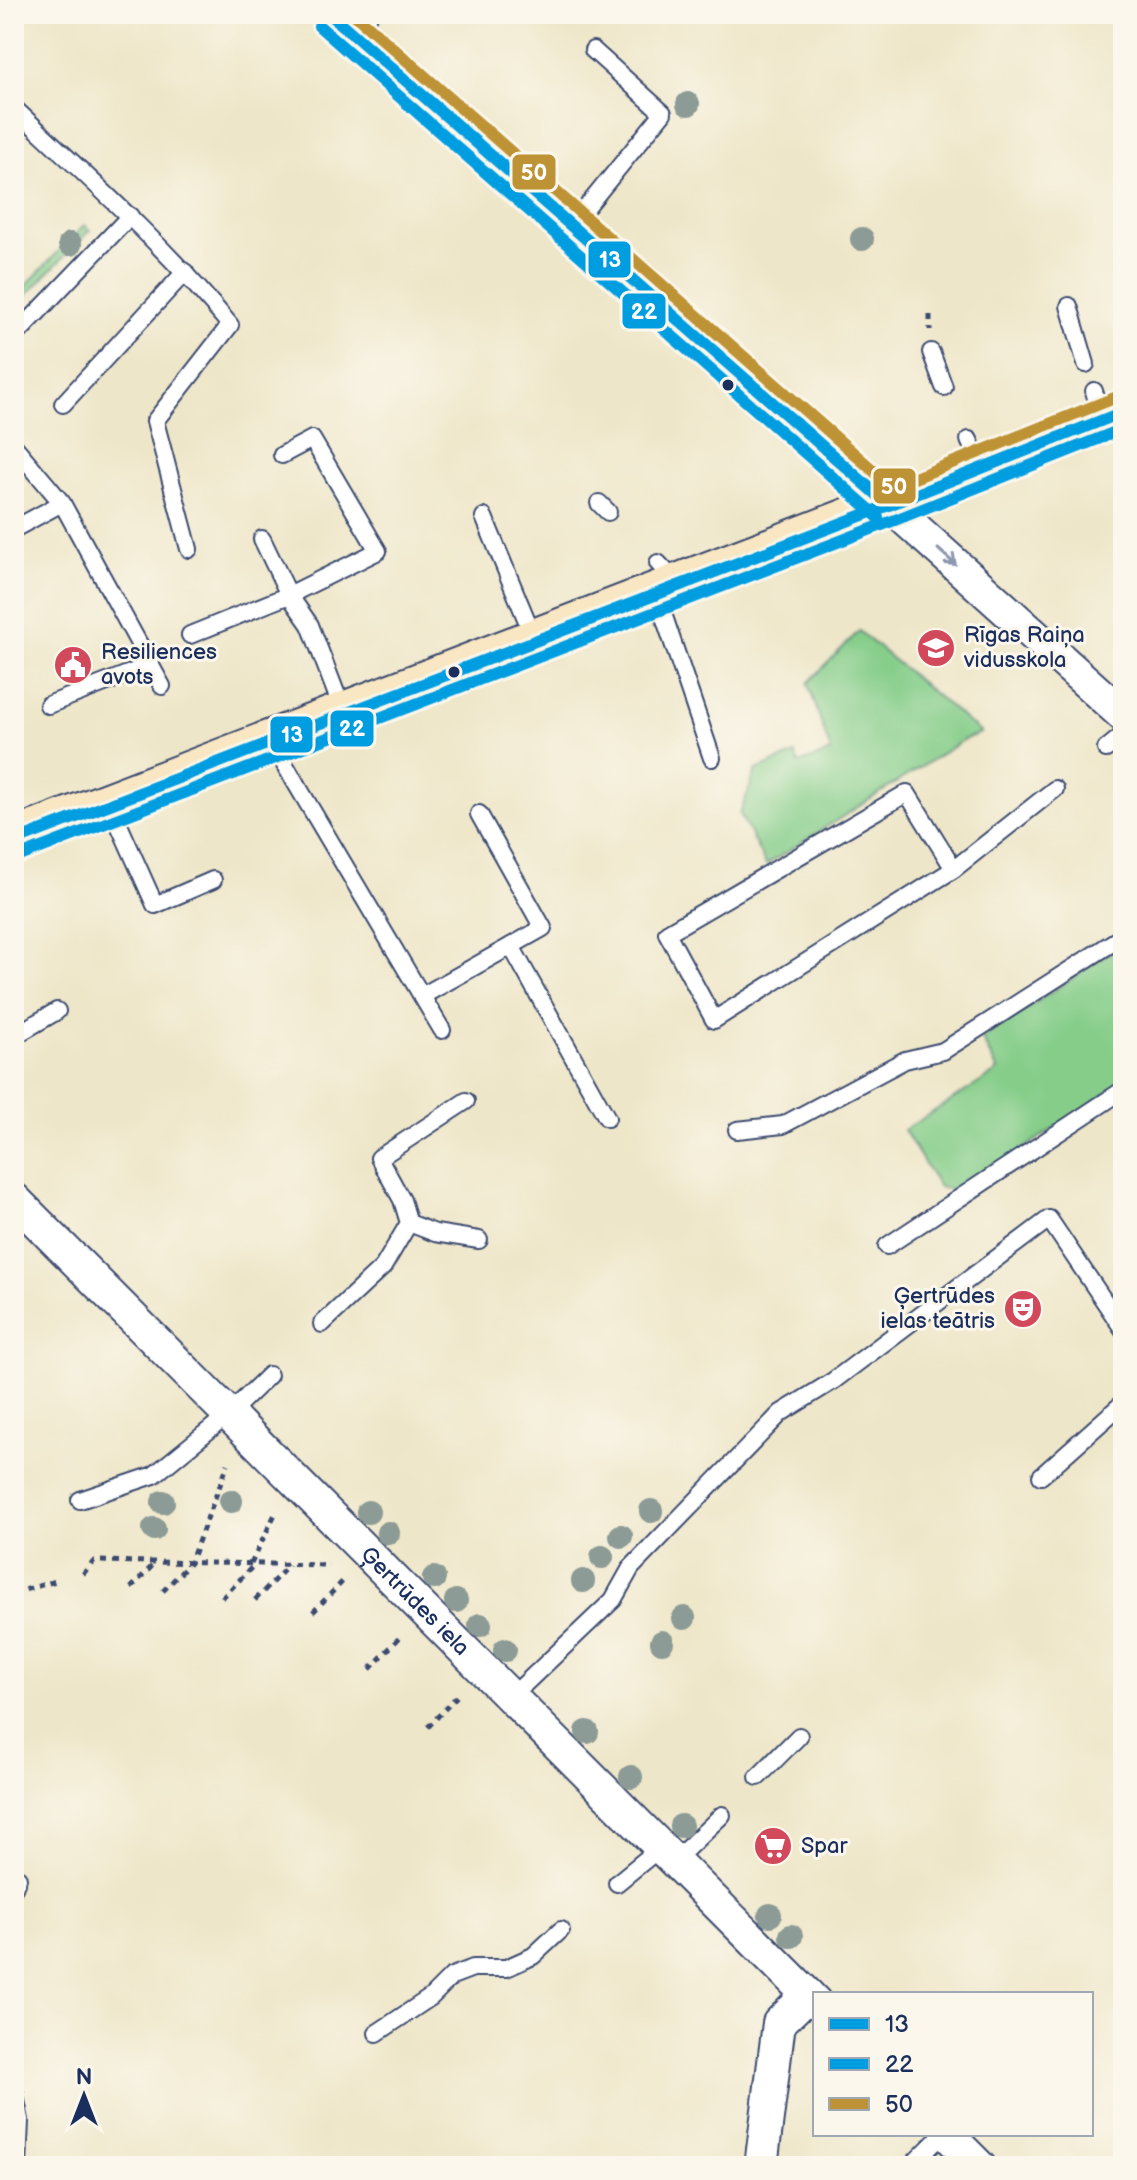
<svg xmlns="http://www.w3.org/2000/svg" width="1137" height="2180" viewBox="0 0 1137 2180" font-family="'Balsamiq Sans',sans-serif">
<rect width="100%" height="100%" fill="#fbf7ec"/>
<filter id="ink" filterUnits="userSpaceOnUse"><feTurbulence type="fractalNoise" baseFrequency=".0125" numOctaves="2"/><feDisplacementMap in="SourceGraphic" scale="16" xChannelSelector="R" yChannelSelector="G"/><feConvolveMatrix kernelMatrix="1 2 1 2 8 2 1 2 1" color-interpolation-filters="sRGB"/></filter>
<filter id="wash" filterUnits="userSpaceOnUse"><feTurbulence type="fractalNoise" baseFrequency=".006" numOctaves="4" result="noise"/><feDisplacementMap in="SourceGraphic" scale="32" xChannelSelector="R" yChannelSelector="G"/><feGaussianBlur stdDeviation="1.8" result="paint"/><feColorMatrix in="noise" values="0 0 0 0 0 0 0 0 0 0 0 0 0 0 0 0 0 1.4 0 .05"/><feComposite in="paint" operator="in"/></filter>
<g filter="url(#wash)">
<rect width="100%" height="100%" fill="#eee6c8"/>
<!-- green -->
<g fill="#85cd89" stroke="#507e74" stroke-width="2">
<path d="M84,225l6,5 -76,78v-10z"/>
<path d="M859,631l122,102 -16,6 -199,126 -26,-51 16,-44 39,-16 4,10 32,-12 -23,-69z"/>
<path d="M1123,944v138l-164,110 -20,-5 -35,-57 94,-59 -16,-32z"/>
</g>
</g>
<g filter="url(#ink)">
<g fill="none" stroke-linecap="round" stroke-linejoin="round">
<defs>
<g id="lane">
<path d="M353,34l17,-20"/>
<path d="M14,108c76,71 150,137 216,217l-75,96 34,128"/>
<path d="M572,225l91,-112 -70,-63"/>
<path d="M1069,306l17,58"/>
<path d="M14,337l116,-121"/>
<path d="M931,352l13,35"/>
<path d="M1094,391l8,28"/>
<path d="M63,404l122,-132"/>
<path d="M969,440l12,26"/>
<path d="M14,446l48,57"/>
<path d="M599,503l9,9"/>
<path d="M484,517l50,121"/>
<path d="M14,529l48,-26 100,183"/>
<path d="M262,539l27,56 21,30 33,86"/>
<path d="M658,563l20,21"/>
<path d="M657,596l55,162"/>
<path d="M190,635l99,-40 89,-44 -66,-112 -30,16"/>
<path d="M48,705l103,-40"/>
<path d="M272,743l170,287"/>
<path d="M1106,749l17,-14"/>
<path d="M111,807l44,98 58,-25"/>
<path d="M479,814l64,114 -32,18"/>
<path d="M954,869l-47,-76 -240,140 47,87 240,-151 101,-80"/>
<path d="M422,996l89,-50 96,172"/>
<path d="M14,1036l43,-25"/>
<path d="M737,1130l46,-5 122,-65 38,-9 180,-115"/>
<path d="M409,1223l26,10 44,7"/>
<path d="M887,1246l236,-156"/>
<path d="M322,1324l61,-57 26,-44 -7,-23 -23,-42 87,-57"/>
<path d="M1041,1476l82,-73"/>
<path d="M80,1500l74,-25 75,-61 40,-39"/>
<path d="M511,1697l102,-97 18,-32 150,-155 52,-32 216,-162 74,110"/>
<path d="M758,1777l41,-41"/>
<path d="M674,1861l48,-46"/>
<path d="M617,1883l44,-36"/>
<path d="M14,1888l4,-10"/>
<path d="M377,2033l54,-36 21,-21 21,-8h33l27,-12 28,-26"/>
<path d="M14,2091l6,29 -2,46"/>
<path d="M911,2166l32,-32"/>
</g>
<g id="street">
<path d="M330,14l526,461 267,240"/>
<path id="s1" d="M14,1199l801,803"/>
<path d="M947,2134l32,32"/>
<path d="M761,2166l18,-143 29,-28"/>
</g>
<path id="secondary" d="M14,841l875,-336 234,-93"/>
</defs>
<!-- lane casing -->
<use href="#lane" stroke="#3b4a6e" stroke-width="20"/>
<!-- street casing -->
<use href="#street" stroke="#3b4a6e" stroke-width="36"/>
<!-- secondary casing -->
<use href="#secondary" stroke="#3b4a6e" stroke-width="48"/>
<!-- path -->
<g stroke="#3b4a6e" stroke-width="5" stroke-dasharray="6 6" stroke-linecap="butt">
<path d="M930,315v15"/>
<path d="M251,1564l25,-52"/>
<path d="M83,1574l11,-13 235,4"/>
<path d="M131,1588l24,-25"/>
<path d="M163,1591l27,-28 38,-99"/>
<path d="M14,1593l45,-13"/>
<path d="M222,1598l33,-34"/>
<path d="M255,1600l34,-35"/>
<path d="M313,1612l31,-32"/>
<path d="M370,1669l30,-32"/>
<path d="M428,1727l30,-32"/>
</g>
<!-- lane -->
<use href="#lane" stroke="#fff" stroke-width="16"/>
<!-- street -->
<use href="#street" stroke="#fff" stroke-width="32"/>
<!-- secondary -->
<use href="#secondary" stroke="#f9e7c3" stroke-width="44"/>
<defs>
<g id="bus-1">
<path d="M330,14l559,491"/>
<path d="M14,841l875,-336 234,-93"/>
</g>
<g id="bus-2">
<path d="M319,26l559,491"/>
<path d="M20,856l875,-336 228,-91"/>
</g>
<path id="bus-3" d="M354,14l538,473 225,-90"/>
</defs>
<!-- bus-1 casing -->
<use href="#bus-1" stroke="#fbf7ec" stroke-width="18"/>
<!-- bus-2 casing -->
<use href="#bus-2" stroke="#fbf7ec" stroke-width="18"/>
<!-- bus-3 casing -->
<use href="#bus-3" stroke="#fbf7ec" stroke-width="18"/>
<!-- bus-1 -->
<use href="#bus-1" stroke="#009de0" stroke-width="12"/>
<!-- bus-2 -->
<use href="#bus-2" stroke="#009de0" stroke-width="12"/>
<!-- bus-3 -->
<use href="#bus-3" stroke="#be9335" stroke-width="12"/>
</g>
<!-- trees -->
<g fill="#8c9b95">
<circle cx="688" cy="104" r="12"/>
<circle cx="862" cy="239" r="12"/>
<circle cx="70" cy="244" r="12"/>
<circle cx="231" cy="1501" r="12"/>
<circle cx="163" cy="1502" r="12"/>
<circle cx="651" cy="1511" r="12"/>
<circle cx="368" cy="1512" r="12"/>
<circle cx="154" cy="1529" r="12"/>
<circle cx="388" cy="1533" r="12"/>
<circle cx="621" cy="1536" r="12"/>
<circle cx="602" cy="1557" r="12"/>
<circle cx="434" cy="1578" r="12"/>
<circle cx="583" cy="1581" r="12"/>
<circle cx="456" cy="1601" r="12"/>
<circle cx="684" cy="1618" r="12"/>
<circle cx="480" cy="1625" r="12"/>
<circle cx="662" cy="1642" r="12"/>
<circle cx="505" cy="1650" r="12"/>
<circle cx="587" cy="1732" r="12"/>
<circle cx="631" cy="1777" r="12"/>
<circle cx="681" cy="1826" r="12"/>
<circle cx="770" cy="1915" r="12"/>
<circle cx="791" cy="1936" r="12"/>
</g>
<!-- one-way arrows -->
<defs><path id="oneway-shaft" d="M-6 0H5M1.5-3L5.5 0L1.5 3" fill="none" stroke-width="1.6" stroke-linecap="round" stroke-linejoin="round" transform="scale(2)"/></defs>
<use stroke="#8d97ae" href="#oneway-shaft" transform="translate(947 557) rotate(42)"/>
</g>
<!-- icons -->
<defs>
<symbol id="school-disc" viewBox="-11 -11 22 22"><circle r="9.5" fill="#d1495b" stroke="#fbf7ec"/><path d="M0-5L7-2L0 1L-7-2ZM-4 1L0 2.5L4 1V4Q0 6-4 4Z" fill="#fff"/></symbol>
<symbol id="civic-disc" viewBox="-11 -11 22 22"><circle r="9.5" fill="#d1495b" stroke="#fbf7ec"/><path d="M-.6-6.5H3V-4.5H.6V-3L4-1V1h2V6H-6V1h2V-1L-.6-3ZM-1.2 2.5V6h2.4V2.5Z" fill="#fff"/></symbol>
<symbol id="theatre-disc" viewBox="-11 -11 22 22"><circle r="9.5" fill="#d1495b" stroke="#fbf7ec"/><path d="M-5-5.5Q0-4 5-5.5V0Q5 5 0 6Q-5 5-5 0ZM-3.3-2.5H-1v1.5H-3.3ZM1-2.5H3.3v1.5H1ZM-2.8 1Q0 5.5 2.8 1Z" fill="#fff"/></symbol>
<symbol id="supermarket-disc" viewBox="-11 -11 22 22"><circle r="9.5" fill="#d1495b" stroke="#fbf7ec"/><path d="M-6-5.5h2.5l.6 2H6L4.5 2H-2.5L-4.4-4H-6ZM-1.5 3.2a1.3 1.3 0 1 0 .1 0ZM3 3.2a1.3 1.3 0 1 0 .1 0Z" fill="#fff"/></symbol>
</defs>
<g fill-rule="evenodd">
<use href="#school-disc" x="914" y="626" width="44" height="44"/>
<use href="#civic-disc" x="51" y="643" width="44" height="44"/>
<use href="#theatre-disc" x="1001" y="1287" width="44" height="44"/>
<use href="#supermarket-disc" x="751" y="1824" width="44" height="44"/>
</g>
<!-- markers -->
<g fill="#1b2f5e" stroke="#fbf7ec" stroke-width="3">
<circle cx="728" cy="385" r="7"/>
<circle cx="454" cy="672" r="7"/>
</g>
<g text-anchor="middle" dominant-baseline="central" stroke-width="6" stroke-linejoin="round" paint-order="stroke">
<!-- poi labels -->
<g font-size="22" fill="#1b2f5e" stroke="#fbf7ec" text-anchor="start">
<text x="964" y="635">Rīgas Raiņa<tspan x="964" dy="25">vidusskola</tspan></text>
<text x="101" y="652">Resiliences<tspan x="101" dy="25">avots</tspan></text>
<text x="995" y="1296" text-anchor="end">Ģertrūdes<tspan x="995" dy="25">ielas teātris</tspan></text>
<text x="801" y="1846">Spar</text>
</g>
<!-- street labels -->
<g font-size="22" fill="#1b2f5e" stroke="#fbf7ec">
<text stroke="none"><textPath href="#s1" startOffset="568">Ģertrūdes iela</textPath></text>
</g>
</g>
<g stroke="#fbf7ec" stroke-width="3">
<rect x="511" y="153" width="46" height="38" rx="8" fill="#be9335"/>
<rect x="587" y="240" width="45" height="39" rx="8" fill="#009de0"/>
<rect x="621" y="292" width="46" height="38" rx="8" fill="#009de0"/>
<rect x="872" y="467" width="45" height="38" rx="8" fill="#be9335"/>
<rect x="329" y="709" width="46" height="39" rx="8" fill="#009de0"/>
<rect x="269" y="715" width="45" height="39" rx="8" fill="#009de0"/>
</g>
<g font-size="22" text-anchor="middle" font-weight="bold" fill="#fff">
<text x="534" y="180">50</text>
<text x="610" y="267">13</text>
<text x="644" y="319">22</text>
<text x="894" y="494">50</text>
<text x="352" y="736">22</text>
<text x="292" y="742">13</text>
</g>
<!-- margin -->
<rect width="1137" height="2180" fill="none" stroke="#fbf7ec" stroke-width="48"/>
<!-- legend -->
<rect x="813" y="1992" width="280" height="144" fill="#fbf7ec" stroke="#a1a7b3" stroke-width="2"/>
<rect x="829" y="2018" width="40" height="12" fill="#009de0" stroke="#a1a7b3" stroke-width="2"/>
<text x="885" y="2032" font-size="24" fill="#1b2f5e">13</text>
<rect x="829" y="2058" width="40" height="12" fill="#009de0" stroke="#a1a7b3" stroke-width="2"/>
<text x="885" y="2072" font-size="24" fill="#1b2f5e">22</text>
<rect x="829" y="2098" width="40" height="12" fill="#be9335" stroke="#a1a7b3" stroke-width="2"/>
<text x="885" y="2112" font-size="24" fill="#1b2f5e">50</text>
<!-- north arrow -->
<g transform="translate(84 2096)" stroke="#fbf7ec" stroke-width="6" paint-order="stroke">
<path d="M0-6L14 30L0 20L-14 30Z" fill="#1b2f5e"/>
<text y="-12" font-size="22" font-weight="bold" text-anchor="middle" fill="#1b2f5e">N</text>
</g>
</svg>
